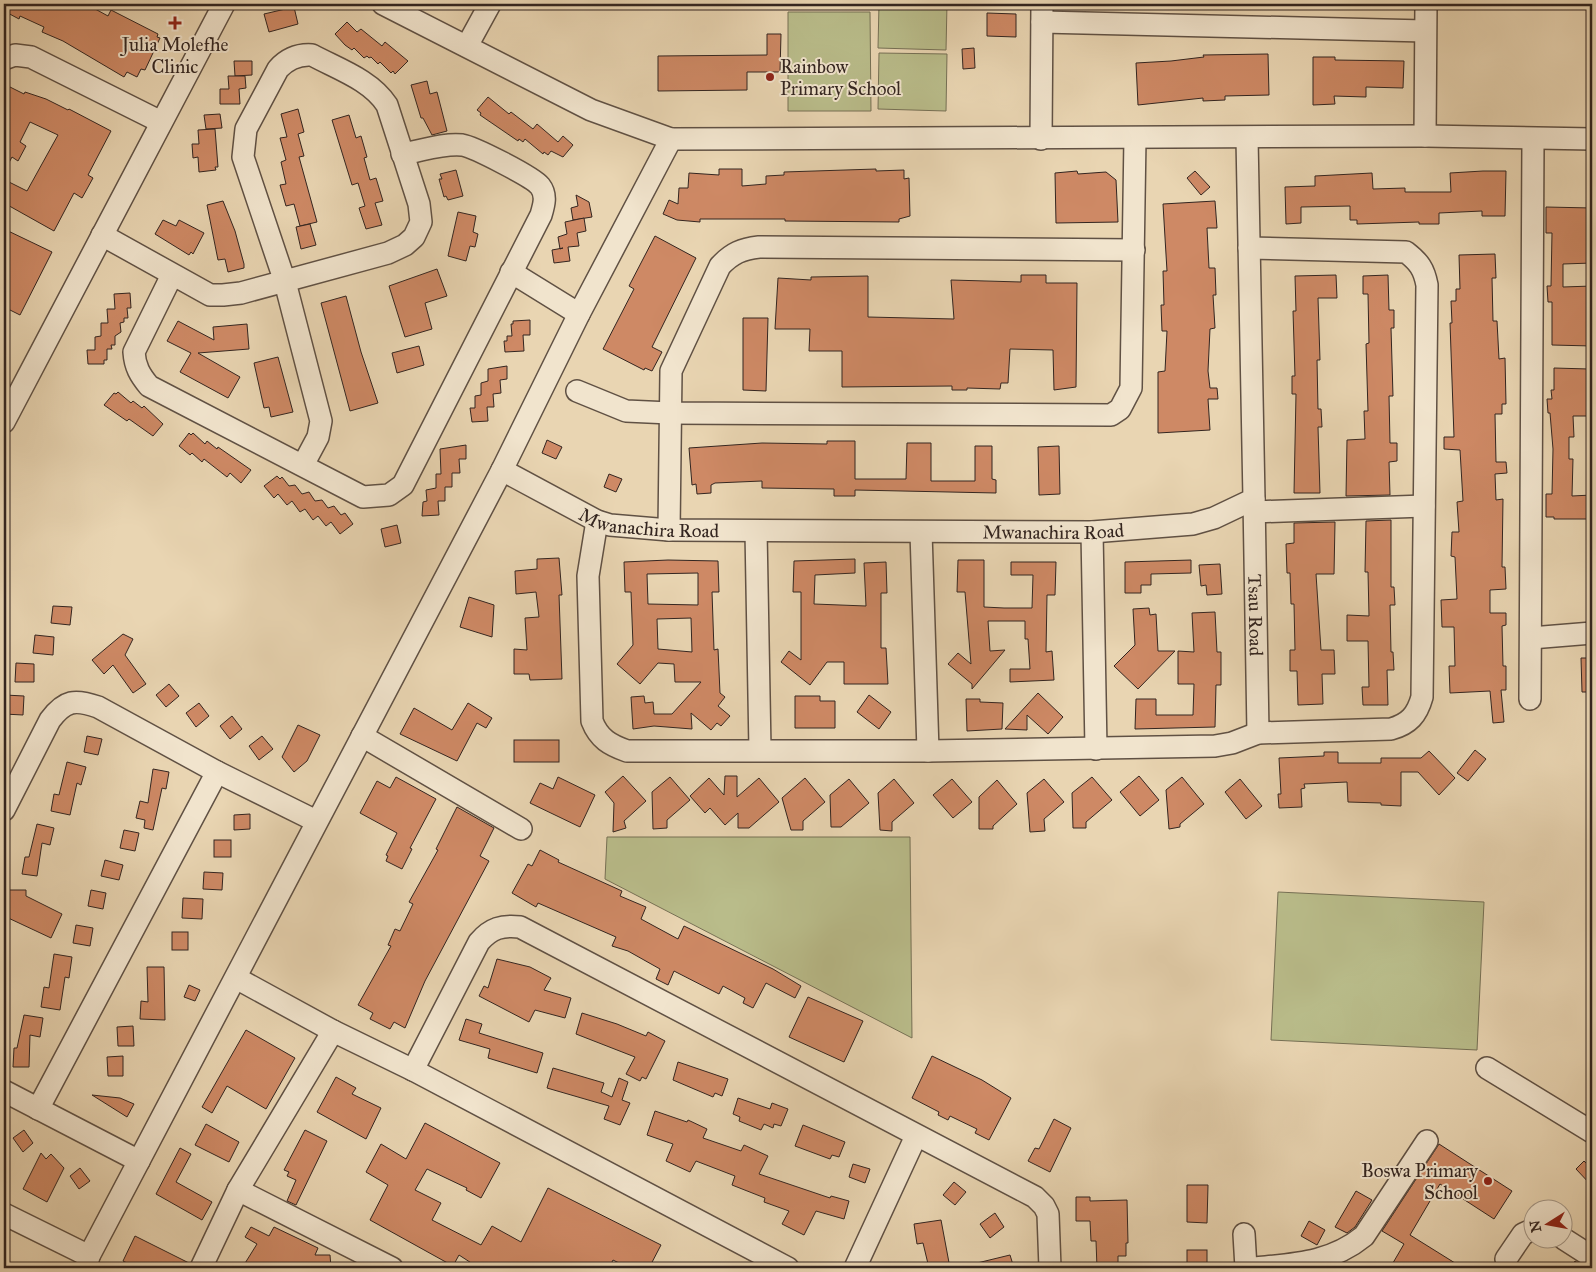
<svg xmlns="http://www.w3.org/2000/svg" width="1596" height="1272" viewBox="0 0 1596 1272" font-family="'IM FELL Great Primer',serif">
<rect width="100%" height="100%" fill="#e9d5b2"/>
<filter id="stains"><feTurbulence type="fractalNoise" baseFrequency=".004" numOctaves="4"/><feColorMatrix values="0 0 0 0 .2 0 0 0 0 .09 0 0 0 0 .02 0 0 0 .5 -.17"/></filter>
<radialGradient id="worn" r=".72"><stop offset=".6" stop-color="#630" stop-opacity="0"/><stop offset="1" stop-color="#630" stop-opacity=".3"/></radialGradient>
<!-- green -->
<g fill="#b9bc8a" stroke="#767055">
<path d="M879,4h68l-1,46 -68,-2z"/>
<path d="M788,12h82l1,99h-83z"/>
<path d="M879,53l68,1 -1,57 -68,-2z"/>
<path d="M607,837h303l2,201 -307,-159z"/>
<path d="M1278,892l206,10 -7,148 -206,-10z"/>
</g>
<!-- building -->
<g fill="#ce8965" stroke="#332520" fill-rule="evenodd">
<path d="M4,4h82l22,12 3,-6 47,24 -1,3 3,1 -15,32 -4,-1 -4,8 -10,-5 -3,5 -61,-36 -21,-9 2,-5 -24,-11 -1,3 -15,-8z"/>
<path d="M294,7l4,17 -29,8 -5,-18z"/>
<path d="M987,13l29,1v23l-29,-1z"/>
<path d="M347,22l10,10 4,-3 21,17 3,-4 23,19 -13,13 -2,-3 -2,2 -11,-11 -2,2 -7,-7 -2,1 -2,-2 -3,2 -10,-10 -2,2 -7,-5 -10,-11z"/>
<path d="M767,34h14l-1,38h-33v18l-89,1v-35l109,-1z"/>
<path d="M974,48l1,20 -12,1 -1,-20z"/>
<path d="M1268,54l1,41 -44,1v4l-22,1v-3l-65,7 -2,-42 35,-2 33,-4 -1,-2z"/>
<path d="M1313,57h22v3l69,1 -1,27 -37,-1v10l-32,-1 1,8 -22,1z"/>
<path d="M234,61h18v14l-17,1z"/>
<path d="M228,76h17l1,12 -7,1 1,15h-20v-15h9z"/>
<path d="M427,81l3,13 7,-2 10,39 -15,4 -9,-17h-2l-10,-33z"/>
<path d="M4,84l20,10 1,-2 21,7 22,11 1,-1 42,22 -23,44 5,3 -11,20 -8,-5 -20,38 -50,-28v-10l5,-11 18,9 31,-56 -28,-13 -10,20 6,4 -8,15 -6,-4 -8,15z"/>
<path d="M488,97l21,17 2,-2 22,17 4,-5 21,18 5,-6 10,9 -10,12 -12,-6 -3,4 -4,-3 -1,2 -18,-15 -2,3 -4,-3 -1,2 -38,-26 1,-2 -4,-3z"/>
<path d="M298,109l6,23 -6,2 6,22 -5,1 18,65 -17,4 -6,-22 -8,2 -6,-21 6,-1 -5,-22 5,-2 -6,-22 7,-1 -6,-23z"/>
<path d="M220,114l2,14 -16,1 -2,-14z"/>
<path d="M349,115l7,23 5,-2 6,21 -3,1 6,22 6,-2 7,23 -8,2 7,22 -16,4 -7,-21 6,-2 -7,-23 -6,2 -20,-65z"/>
<path d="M215,129l3,38h-3l1,3 -17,2 -1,-15 -5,1 -1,-14h7l-1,-14z"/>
<path d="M719,169h23v17l24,-2v-8l18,-1v-3l92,-3v2l28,-1v9l5,-1 1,38 -11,3v3l-114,-1v-2h-85v3l-23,-2 -14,-6 6,-14 9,4 1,-16h9l1,-15 30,2z"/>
<path d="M456,170l7,26 -15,4 -2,-4 -2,1 -5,-18h3l-2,-5z"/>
<path d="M1077,171l1,3 28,-2 10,8 2,42 -62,1 -1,-50z"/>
<path d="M1195,171l15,16 -9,8 -14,-17z"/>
<path d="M1483,171h23l-1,45h-23v-5l-43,2v11h-20v-2l-62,2v-4h-7v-14l-49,1v16l-15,1 -1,-37 30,-1v-10l57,-3 1,16 32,-1v4h46l-1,-19z"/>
<path d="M576,195l13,7 3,15 -19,3 -2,-12 7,-2z"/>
<path d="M223,201l12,30 9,33v4l-16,4 -3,-13 -7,1 -11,-55z"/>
<path d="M1215,201l2,27h-10l2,40h6l1,27h-3l2,33 -5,1 -2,42 2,17h7l1,11h-10l2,31 -52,3v-61l7,-1 2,-40h-5l-1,-26h3l-1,-34h4l-4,-67z"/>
<path d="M1546,207l46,1v55l-29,1v23l29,-1v60l-40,-1v-43h-4l-1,-16h4l1,-53h-6z"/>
<path d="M458,212l18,4 -3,16 5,2 -3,13 -5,-1 -4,15 -18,-5z"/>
<path d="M584,218l2,13 -9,2 2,13 -11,1 2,14 -16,2 -2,-13 11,-2 -3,1 -2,-12 9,-3 -2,-12z"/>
<path d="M163,220l13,6 3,-6 25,13 -11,21 -2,-2 -2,3 -34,-21z"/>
<path d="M310,224l6,21 -15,4 -5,-22z"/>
<path d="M4,229l48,23 -32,63 -16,-8z"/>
<path d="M655,236l41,22 -44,89 10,5 -10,19 -7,-3 -1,2 -41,-21 31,-60 -5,-3z"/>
<path d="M1495,254l1,24h-4l1,43h4l2,38 6,-1 1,46h-4v10h-7l1,48h10l1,11 -12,1 1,26 7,-1 -1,68h3l1,22 -16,1v23h16v12l-4,1 1,40h3v24h-5l3,32 -11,1 -3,-32 -40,2 -1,-27h6l-1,-39h-12l-1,-27 16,-1 -2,-42 -4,-1 1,-24h7l-2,-30 6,-1 -3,-51 -16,-1v-12h10l-4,-114h2l-1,-22h5v-12h4l-1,-34z"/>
<path d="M437,269l10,27 -22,7 7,26 -27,8 -16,-51z"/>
<path d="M1021,275h25v8h31l-1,104 -22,3 -1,-40 -43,-1 -2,34h-7l-1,6 -33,-1v2h-15v-4l-110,1v-36h-33l1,-22h-35l3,-51 33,2v-3l57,-1v41l86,2 -3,-39 70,2z"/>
<path d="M1336,275l1,23h-19l2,62h-3l1,49h3l1,18h-4l2,66h-26l2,-99h-4v-18h3l-2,-65h3l-1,-35z"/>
<path d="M1388,275l1,35h5v18h-3l2,68h-4l1,47h7v18l-8,1 1,33 -44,1 1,-56 18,-1 -1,-28h4l-2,-67 3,-1 -1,-49h-5v-18z"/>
<path d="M130,293l1,15h-4l1,10h-4v4l-4,1 1,9 -6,4v9h-4l1,4h-5v11h-3v4h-16l-1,-14h8v-13l6,-1v-13h7l-1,-14h8l-1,-15z"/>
<path d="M346,296l15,56 17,51 -28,8 -29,-108z"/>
<path d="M743,318h25l-2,73 -23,-1z"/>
<path d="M530,320v15h-7l1,16 -19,1 -1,-11h3v-5h5l-1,-12h2v-3z"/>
<path d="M178,321l36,19 -1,-13 34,-3 2,25 -51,4 42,24 -12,21 -48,-26 11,-19 -24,-12z"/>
<path d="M419,346l5,19 -27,8 -5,-20z"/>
<path d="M278,357l15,55 -22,5 -2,-10 -5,1 -10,-45z"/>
<path d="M507,366v13l-7,1 1,13 -8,1 1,13h-7l1,14 -16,1 -2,-14h5v-12l6,-1v-12l7,-2v-12z"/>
<path d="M1554,368l35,1v22h3v25h-19l1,21h-5v22h4l-1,37 20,-1v24h-38v-2h-8v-23h6l1,-45 -3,-36h-2l-1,-14h5l-1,-9h3z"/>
<path d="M118,392l13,11 2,-2 9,7 2,-2 19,18 -10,12 -24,-17 -2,2 -23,-16 10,-12 2,1z"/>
<path d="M189,433l2,2 2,-2 12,11 2,-3 10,8 1,-2 33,23 -10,13 -11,-10 -3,4 -23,-18 -2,3 -10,-9 -2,2 -11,-9z"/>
<path d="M547,440l15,7 -6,12 -14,-6z"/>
<path d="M827,441h28v38h51l1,-36h24v38h44v-35h17v33l4,1v13l-141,-3v6h-21v-7l-72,-1v-7l-47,2 -4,2v8l-14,1 -1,-10 -4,1 -3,-37 73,-5 65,1z"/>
<path d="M466,445v14h-7l1,14h-8v14h-7v14h-7l1,14 -17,1 1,-14 4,-1 -1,-11 10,-2v-14h5l-1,-25z"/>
<path d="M1059,446l1,48 -21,1 -1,-48z"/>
<path d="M609,474l13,5 -6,13 -12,-5z"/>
<path d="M277,476l3,3 2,-2 7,9 6,-1 7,9 7,-2 6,9 7,-1 6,8 6,-2 7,9 4,-2 8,11 -13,10 -9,-12 -5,4 -8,-10 -5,4 -8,-11 -5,3 -8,-11 -5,4 -9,-11 -4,4 -10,-12z"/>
<path d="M1391,520v67h3l1,18h-5l1,47h2l1,18h-7l1,35h-25l-1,-18h7l-1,-46h-21v-26l22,1 -1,-44h-3l1,-51z"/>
<path d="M1335,522l-1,52h-18l5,76h13l1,24h-13l1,30 -25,1 -1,-34h-7v-21h5l-1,-46h-3l-1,-31h-3l-1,-29 8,-1v-20z"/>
<path d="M397,525l4,18 -16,4 -4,-18z"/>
<path d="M559,558l3,37h-3l3,84 -32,1 -1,-6h-15v-25l13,1 -2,-32 14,-1 -3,-25 -20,2 -1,-23 22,-2v-10z"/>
<path d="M855,559v14l-40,2 -1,29 52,2 -2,-43 22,-1 1,31h-6v55h5l2,36h-44v-22h-17l-17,23 -29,-23 8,-11 12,9v-68h-8l1,-31z"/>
<path d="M668,560l50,1 1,31h-7l2,58 4,-1 2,44 5,4 -7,9 12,10 -9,10 -4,-3 -6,7 -20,-17 1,16 -38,-3 -21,3 -2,-32 13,-1 1,7 8,-1 1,12h18l29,-32h-26l-1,-18 -16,-1 -18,21 -23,-20 16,-19 -2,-53h-6l-1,-30zM698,573v32l-50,-1 -1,-30zM691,618l1,34 -34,-3 -1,-30z"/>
<path d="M958,560h26v47l20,1h28l1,-33h-22v-13h45l-1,33h-8l-1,57 6,-1 2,29 -44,2v-13h20l-2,-30h-3v-18h-37l2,30 15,-1 -33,39v-5l-24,-20 10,-11 13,11 -6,-72h-8z"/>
<path d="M1191,560v13l-40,1v11h-10v8h-16v-31z"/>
<path d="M1220,564l2,30 -15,1 -1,-10 -5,1 -2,-21z"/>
<path d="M469,597l25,8 -2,32 -32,-10z"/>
<path d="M53,606l19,1 -2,18 -19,-2z"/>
<path d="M1149,608l1,7 6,-1 2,37h17l-37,38 -24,-23 21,-21 -2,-36z"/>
<path d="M1215,612l2,40h4v33h-5l-1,42 -80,2 1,-30h20v16h37l1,-31h-16v-33l16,1 -2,-39z"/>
<path d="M123,634l10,5 -8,16 21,29 -13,9 -20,-28 -9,9 -12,-14z"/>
<path d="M35,635l19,2 -1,18 -20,-2z"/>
<path d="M1581,658h11v34h-10z"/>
<path d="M16,663l18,1v18h-19z"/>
<path d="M169,684l10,12 -13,11 -10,-12z"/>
<path d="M1038,693l25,24 -15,17 -21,-19v15l-22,-1z"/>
<path d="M5,695l19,1 -1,19 -19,-1z"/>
<path d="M869,695l22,17 -12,17 -22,-17z"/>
<path d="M795,696h25v5h15v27h-40z"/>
<path d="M966,699h14v3l23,1 -1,26 -35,2z"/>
<path d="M199,703l10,13 -13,11 -10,-14z"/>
<path d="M468,703l24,15 -6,10 -9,-5 -20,38 -57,-27 14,-26 38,22z"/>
<path d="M232,716l10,13 -12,10 -10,-13z"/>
<path d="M298,725l22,10 -13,26 -13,11 -12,-15z"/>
<path d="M87,736l15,3 -4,16 -14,-3z"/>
<path d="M262,736l11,13 -14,11 -10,-14z"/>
<rect x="514" y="740" width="45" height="22"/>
<path d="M1475,750l11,9 -18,22 -11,-8z"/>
<path d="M1429,751l26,27 -16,17 -21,-23h-17v34l-20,-1v-2l-33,-1 -1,-20 -43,2 1,4 -4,1 1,18 -23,1 -1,-14h3l-2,-36 45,-2v-4h14v11h43v-5h40z"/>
<path d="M67,762l19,5 -5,18 -4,-2 -7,32 -19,-4 3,-17 5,1z"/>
<path d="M153,769l16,3 -3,17 -4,-1 -9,42 -9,-2 1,-8 -9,-2 4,-17 8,2z"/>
<path d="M623,776l23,25 -22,20 2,7 -13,4 1,-29 -9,-11z"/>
<path d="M725,776h12v21l22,-19 20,24 -30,26h-11v-15l-13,12 -15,-17 -5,5 -15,-17 19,-18 15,17z"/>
<path d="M1139,776l20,24 -19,16 -20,-24z"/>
<path d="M396,777l40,22 -26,49 2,1 -10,20 -16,-8 2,-5 -2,-1 11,-22 -37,-20 17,-32 13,7z"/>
<path d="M558,777l37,18 -15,32 -50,-24 10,-20 13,6z"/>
<path d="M670,777l20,23 -23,20v8l-14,1 -1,-37z"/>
<path d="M1092,777l20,23 -26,22v6h-13l-1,-35z"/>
<path d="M1182,777l22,27 -24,20v3l-11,2 -3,-39z"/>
<path d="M805,778l20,24 -22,19v9h-12l-9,-32z"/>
<path d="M849,779l20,24 -28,24h-10l-1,-32z"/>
<path d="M894,779l20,24 -22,19v9l-12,-1 -2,-37z"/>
<path d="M952,779l20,23 -19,16 -20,-23z"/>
<path d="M1044,779l20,23 -20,17 1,12 -15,1 -3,-39z"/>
<path d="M1240,779l22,27 -16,13 -21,-27z"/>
<path d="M997,780l20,24 -24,22v3h-14v-32z"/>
<path d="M457,807l37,21 -14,28 9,5 -64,120 -20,47 -11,-6 -4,7 -20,-10 3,-6 -15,-8 33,-59 -3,-1 7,-16 5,2 13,-27 -4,-2 29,-52 -2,-1z"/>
<path d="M250,814v15l-16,1v-15z"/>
<path d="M37,824l17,4 -4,17 -8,-2 -5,33 -15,-2 3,-17h4z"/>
<path d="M124,830l15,3 -4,18 -15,-3z"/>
<rect x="214" y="840" width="17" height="17"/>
<path d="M540,850l19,10 -1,2 64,29 -2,5 26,11 -5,12 37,20 6,-13 89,43 28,17 -6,12 -29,-15 -13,25 -10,-5 2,-5 -22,-12 -4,8 -45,-23 -6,14 -12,-6 4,-10 -32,-18 -16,-5 4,-9 -78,-34 -2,4 -24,-14 16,-29 4,2z"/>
<path d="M105,860l18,5 -4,15 -18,-4z"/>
<path d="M204,872l19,1 -1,17 -19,-1z"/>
<path d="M4,890h22v6l36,18 -11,24 -47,-22z"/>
<path d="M91,890l15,3 -3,16 -15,-3z"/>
<path d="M183,898l20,1 -1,20 -20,-1z"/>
<path d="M76,925l17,3 -3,18 -17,-3z"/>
<rect x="172" y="932" width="16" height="18"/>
<path d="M54,954l18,3 -3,21 -4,-1 -5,33 -19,-3 3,-20 5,1z"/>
<path d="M497,959l33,8 21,11 -7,12 27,8 -6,20 -30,-8 -6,12 -50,-26 5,-10 4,2z"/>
<path d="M147,967h17l1,53 -25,-1 1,-18 7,1z"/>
<path d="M189,985l11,5 -5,11 -11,-4z"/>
<path d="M808,997l55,24 -19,41 -55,-25z"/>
<path d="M582,1013l35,11 29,12 2,-4 17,9 -19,38 -4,-2 -2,4 -14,-7 9,-17 -59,-23z"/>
<path d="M24,1015l19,3 -3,19 -10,-2 -1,32h-16l1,-19h3z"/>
<path d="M466,1019l16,5 -3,9 64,20 -6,20 -49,-15 2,-9 -31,-9z"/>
<path d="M133,1026l1,20h-16l-1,-19z"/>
<path d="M246,1030l49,28 -29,51 -39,-23 -15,27 -10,-6z"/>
<path d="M123,1056v20h-15l-1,-19z"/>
<path d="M932,1056l50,24 29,18 -22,42 -14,-7 2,-4 -27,-13 -2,4 -10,-5 1,-3 -27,-14z"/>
<path d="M678,1062l50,17 -6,17 -7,-3 -2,4 -40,-17z"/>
<path d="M553,1068l51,15 -3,9 11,5 7,-19 9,4 -6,18 8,3 -10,22 -16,-6 5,-13 -62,-18z"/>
<path d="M336,1077l20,11 -4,6 29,14 -15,31 -49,-27z"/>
<path d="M92,1095l28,3 14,6 -7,13z"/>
<path d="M738,1098l32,11 2,-6 16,6 -7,17 -7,-2 -1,4 -9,-4 -3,6 -22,-9 1,-4 -7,-3z"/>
<path d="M655,1111l32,11 1,-2 19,9 -4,9 38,13 3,-6 24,11 -9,18 71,24 1,-2 18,5 -5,18 -28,-8 -12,24 -22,-11 7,-13 -25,-9 1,-4 -33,-13 3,-9 -39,-15 -6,11 -24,-11 7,-17 -26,-9z"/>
<path d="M1054,1119l17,9 -21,44 -22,-11 7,-13 4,1z"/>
<path d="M425,1123l75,40 -19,35 -15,-8 1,-2 -40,-19 -12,21 26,13 -9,17 49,25 11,-19 29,16 27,-54 113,57 -12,23h-20l-16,-8 -4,8h-23l-10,-5 -2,5h-95l-20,-13 -6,11 -83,-46 18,-35 -22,-13 15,-28 25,15z"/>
<path d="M206,1124l33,18 -10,20 -34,-17z"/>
<path d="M803,1125l42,17 -6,15 -7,-2 -2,4 -35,-13z"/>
<path d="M24,1130l9,13 -10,9 -10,-14z"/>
<path d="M305,1130l22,11 -31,64 -9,-4 9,-21 -9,-4 2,-4 -5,-2z"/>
<path d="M1439,1144l73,47 -18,28 -54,-35 -30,51 53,33h-73l14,-24 -22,-13z"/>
<path d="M180,1148l11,6 -15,28 36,20 -10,18 -46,-26z"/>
<path d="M41,1153l5,6 5,-5 13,14 -17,34 -24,-13z"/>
<path d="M1584,1161l8,8v17l-16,-17z"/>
<path d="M853,1164l17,5 -5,14 -16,-6z"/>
<path d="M80,1168l10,13 -11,8 -9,-13z"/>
<path d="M954,1182l12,10 -11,13 -12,-10z"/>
<path d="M1187,1185h21l-1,38 -20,-1z"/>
<path d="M1356,1191l16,9 -17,27 -8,6 -12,-6z"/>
<path d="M1076,1197h14v4l37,-1 1,43h-2v13h-8v12h-21l-1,-27h-5l-1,-20h-14z"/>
<path d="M995,1213l9,14 -14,11 -10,-14z"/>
<path d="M941,1220l9,48h-21l-6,-25 -6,1 -3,-20z"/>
<path d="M1309,1221l16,9 -8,15 -16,-9z"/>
<path d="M251,1227l18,9 5,-9 44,21 -3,7h15l1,13h-89l15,-24 -12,-7z"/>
<path d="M135,1236l54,27v5h-52l-14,-7z"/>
<rect x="1187" y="1250" width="20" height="18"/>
<path d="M1010,1255l4,13h-41v-4z"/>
<path d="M1575,1261l10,7h2h-17z"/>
</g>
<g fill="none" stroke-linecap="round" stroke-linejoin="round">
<defs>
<g id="minor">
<path d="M383,4l208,106 80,29 754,-3 167,3"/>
<path d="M1042,22l383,9"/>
<path d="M467,46l23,-42"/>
<path d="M4,59l11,-4 16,2 130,65"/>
<path d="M1425,136l1,-132"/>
<path d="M1041,139l1,-135"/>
<path d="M102,235l108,60h13l18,-2 147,-40 17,-8 9,-8 7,-15 -2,-18 -32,-99c-16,-25 -49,-36 -75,-50 -14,-1 -25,4 -34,14l-32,60 -3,28 42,125 36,139 -3,16 -15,28"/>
<path d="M511,272l68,42"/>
<path d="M172,275l-38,77c1,15 6,23 15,34l214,111 26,-2 14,-10 138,-270c3,-10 6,-20 -1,-29 -7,-9 -66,-39 -78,-41 -19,-2 -41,6 -60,9"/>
<path d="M577,391l49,20 44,2 441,2 9,-6 11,-21 4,-250"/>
<path d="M4,422l220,-418"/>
<path id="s1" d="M502,470l95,51 13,4 59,5 423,2 101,-8 21,-6 40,-19 -7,-361"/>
<path id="s2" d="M1254,499l4,234"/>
<path d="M1254,512l170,-6"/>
<path d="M597,521l-9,55 4,145c7,18 18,24 35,30h301l287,-5 17,-3 26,-10 133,-4c18,-5 26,-14 31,-32l5,-412c-3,-16 -8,-23 -21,-33l-157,-4"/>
<path d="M669,530l2,-159 49,-105c12,-13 22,-17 39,-19l375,3"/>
<path d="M756,531l4,219"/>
<path d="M921,532l7,219"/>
<path d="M1092,532l4,217"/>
<path d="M1531,638l61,-5"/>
<path d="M1530,699l3,-559"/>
<path d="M362,736l159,93"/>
<path d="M4,810l46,-90c15,-20 25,-21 48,-13l119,65 99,49"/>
<path d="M236,978l97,53 80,39 375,198"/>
<path d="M1487,1068l105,64"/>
<path d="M413,1070l66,-128c12,-14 23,-17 41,-15l515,270 9,9 4,8 2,54"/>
<path d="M4,1091l135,70"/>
<path d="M38,1109l179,-337"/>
<path d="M238,1190l154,78"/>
<path d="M4,1214l85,42"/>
<path d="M1244,1234l2,34"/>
<path d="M1564,1239l28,18"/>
<path d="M1506,1259l17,-25 11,-5"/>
<path d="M86,1268l3,-12 413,-786 77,-156 92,-175"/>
<path d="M201,1268l37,-78 95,-159"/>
<path d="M855,1268l61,-132"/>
<path d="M1255,1268c40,-4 76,-5 109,-32l63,-95"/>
</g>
</defs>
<!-- minor casing -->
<use href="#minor" stroke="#605144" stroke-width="24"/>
<!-- minor -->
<use href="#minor" stroke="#f1e4cd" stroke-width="21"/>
</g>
<!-- markers -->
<g fill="#8f2418" stroke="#f1e4cd" stroke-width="2">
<path d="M172.5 15.5h5v5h5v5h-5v5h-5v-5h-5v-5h5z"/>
<circle cx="770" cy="77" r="5"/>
<circle cx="1488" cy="1181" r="5"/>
</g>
<g text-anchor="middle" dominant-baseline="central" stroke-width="4" stroke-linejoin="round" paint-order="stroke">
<!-- poi labels -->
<g font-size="19" fill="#332520" stroke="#f1e4cd">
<text x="175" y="44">Julia Molefhe<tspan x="175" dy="22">Clinic</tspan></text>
<text x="780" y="66" text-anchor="start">Rainbow<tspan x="780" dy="22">Primary School</tspan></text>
<text x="1478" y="1170" text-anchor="end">Boswa Primary<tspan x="1478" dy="22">School</tspan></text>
</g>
<!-- street labels -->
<g font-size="19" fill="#332520" stroke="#f1e4cd">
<text stroke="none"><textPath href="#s1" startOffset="160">Mwanachira Road</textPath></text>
<text stroke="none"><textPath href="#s1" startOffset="565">Mwanachira Road</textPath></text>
<text stroke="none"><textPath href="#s2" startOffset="116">Tsau Road</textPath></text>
</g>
</g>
<!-- margin -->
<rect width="1596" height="1272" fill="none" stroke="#e9d5b2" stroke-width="20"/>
<rect x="5" y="5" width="1586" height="1262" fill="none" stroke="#332520" stroke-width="2.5"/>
<rect x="10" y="10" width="1576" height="1252" fill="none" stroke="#332520"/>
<!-- north arrow -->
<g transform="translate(1548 1224) rotate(259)"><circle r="24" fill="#f1e4cd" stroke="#a59888"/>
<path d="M0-4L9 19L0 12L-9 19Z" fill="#8f2418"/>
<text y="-8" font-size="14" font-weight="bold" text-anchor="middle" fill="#332520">N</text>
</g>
<rect width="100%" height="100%" filter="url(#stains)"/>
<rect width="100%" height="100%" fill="url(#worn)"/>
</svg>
